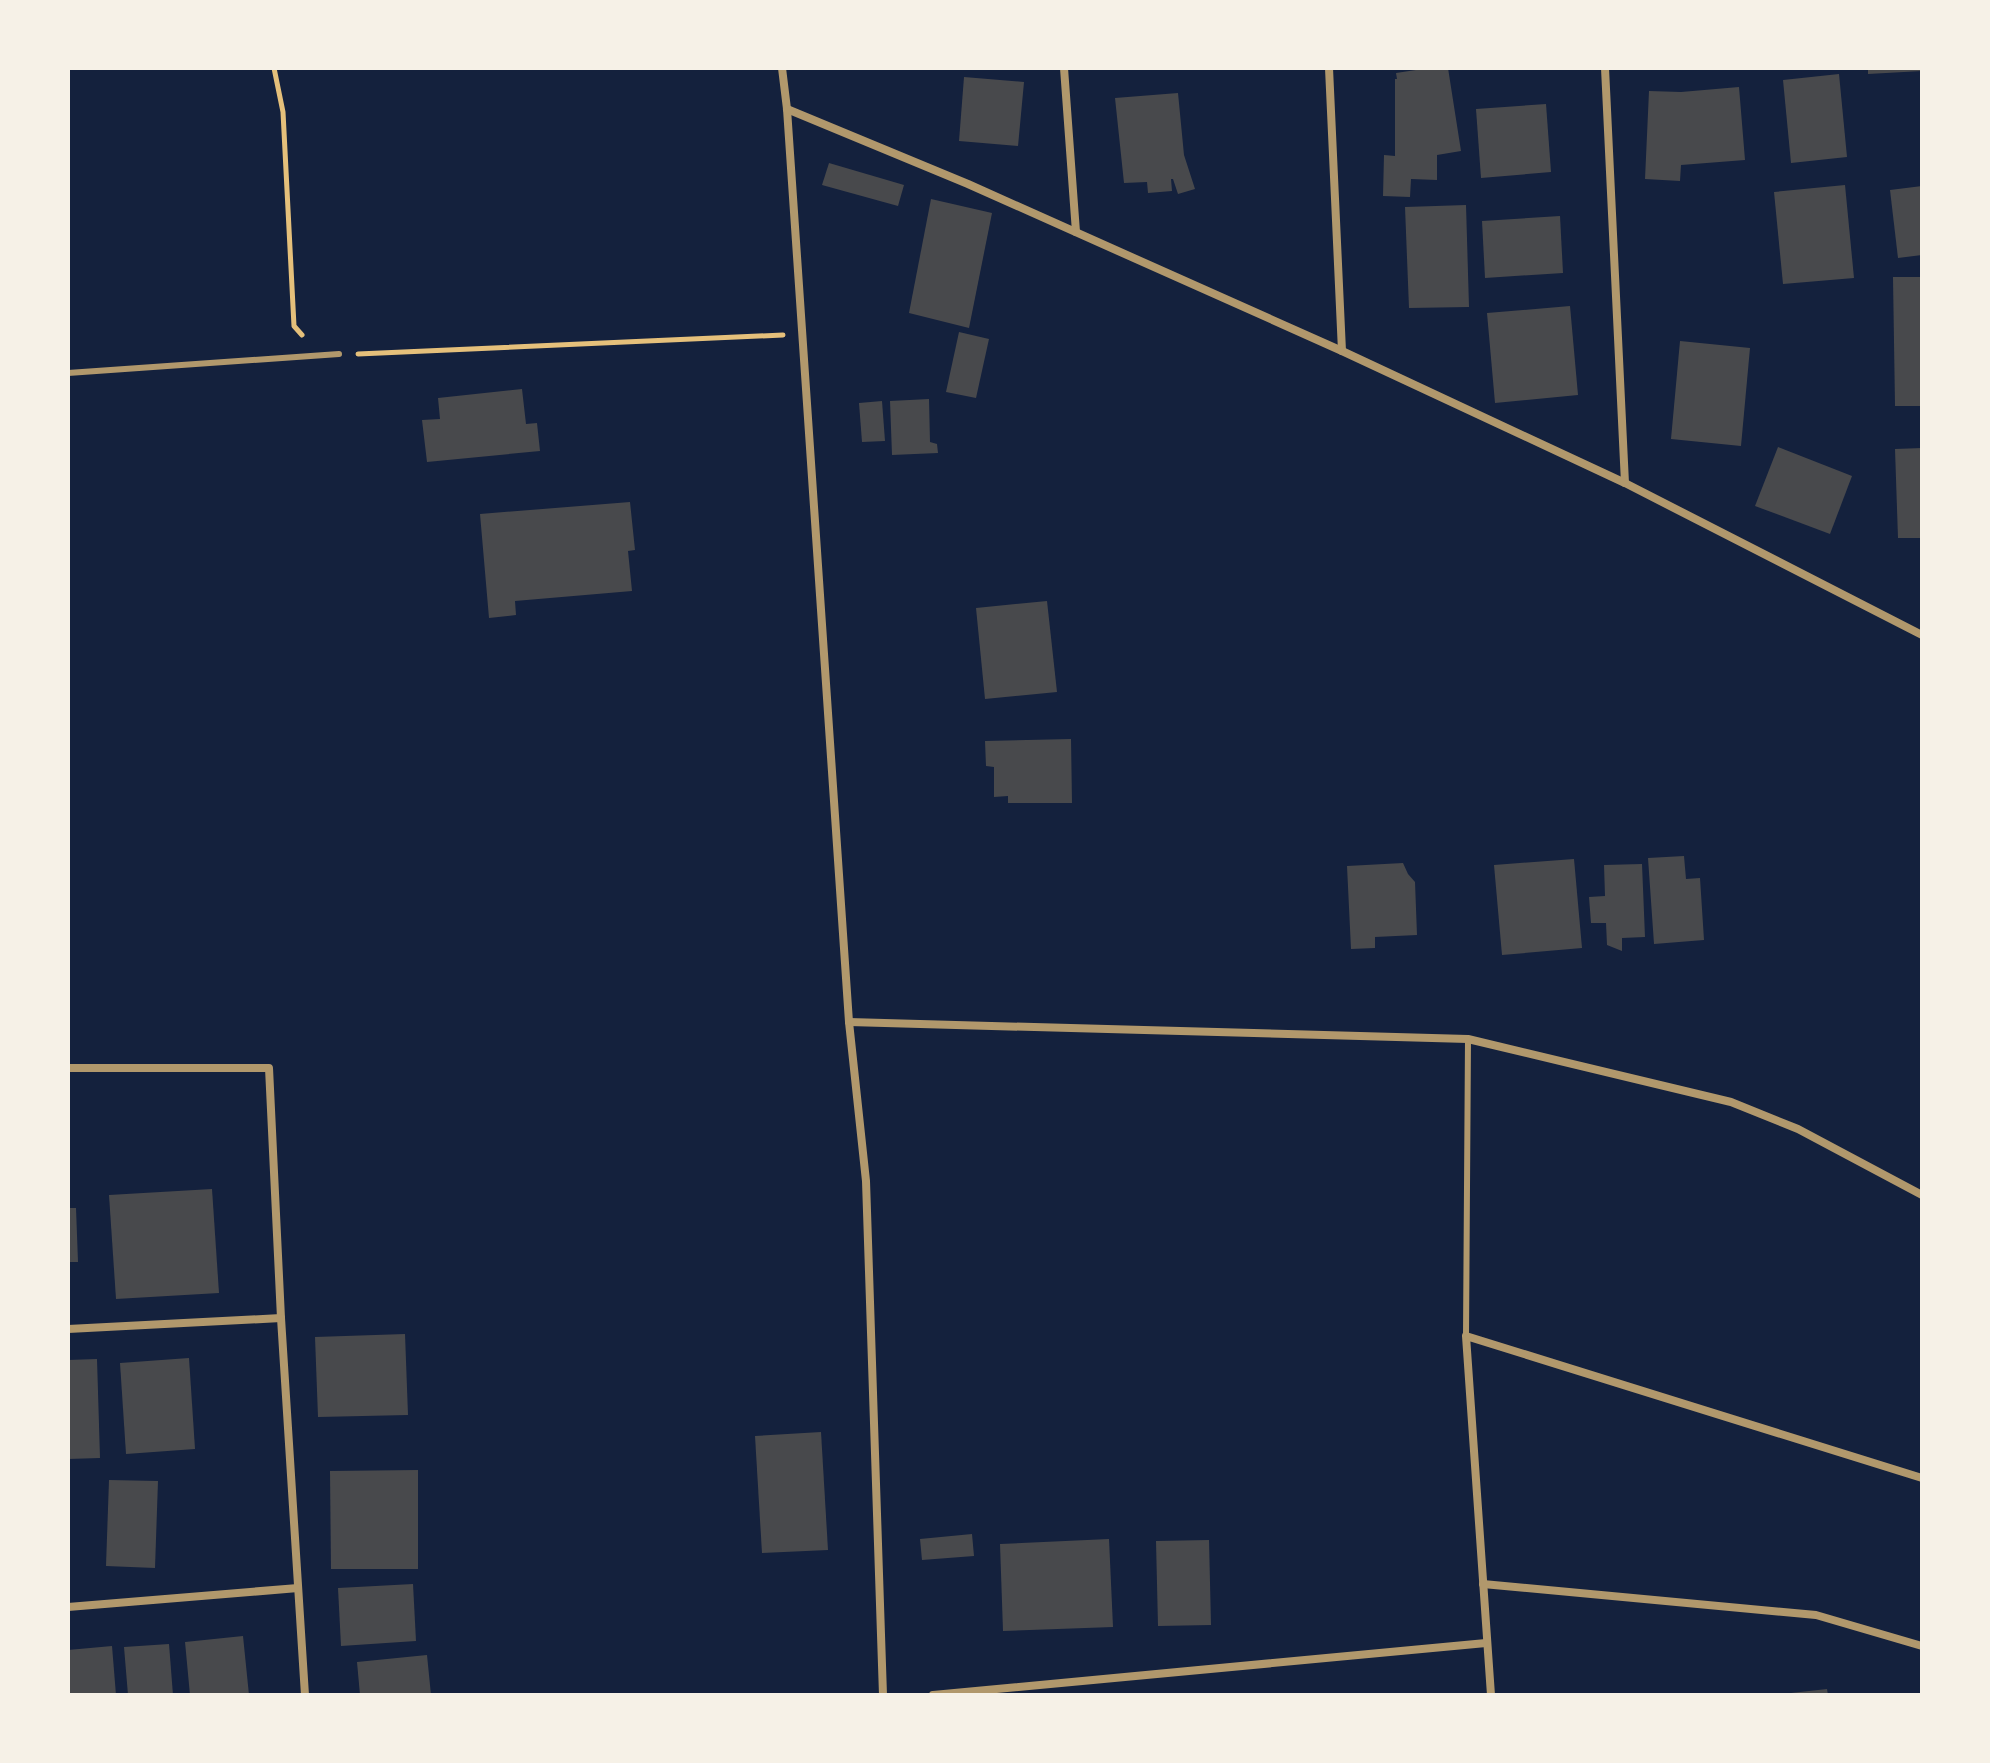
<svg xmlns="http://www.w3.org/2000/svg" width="1990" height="1763" viewBox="0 0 1990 1763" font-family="'DejaVu Sans',sans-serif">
<rect width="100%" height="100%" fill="#14213d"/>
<!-- building -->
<g fill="#48494c">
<path d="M1429,68h19l13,83 -24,4v25l-26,-1 -1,18 -27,-1 1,-41 11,1v-77h2l-1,-6z"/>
<path d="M1868,68h54v3l-54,3z"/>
<path d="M1839,74l8,83 -56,6 -8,-83z"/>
<path d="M964,77l60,5 -6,64 -59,-5z"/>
<path d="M1739,87l6,73 -64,5 -1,16 -35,-2 4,-88 32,1z"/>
<path d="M1178,93l6,62 11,34 -17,5 -5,-15h-2l1,12 -24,2 -1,-11 -23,1 -9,-85z"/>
<path d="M1546,104l5,68 -70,6 -5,-69z"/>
<path d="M829,163l75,22 -6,21 -76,-21z"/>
<path d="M1845,185l9,93 -71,6 -9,-92z"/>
<path d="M1922,186v69l-24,3 -8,-68z"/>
<path d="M931,199l61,14 -23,115 -60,-15z"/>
<path d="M1466,205l3,102 -60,1 -4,-101z"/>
<path d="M1560,216l3,57 -78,5 -3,-57z"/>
<path d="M1893,277h29v129h-27z"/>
<path d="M1570,306l8,89 -83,8 -8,-90z"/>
<path d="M959,332l30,7 -13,59 -30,-6z"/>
<path d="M1680,341l70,7 -9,98 -70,-7z"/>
<path d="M522,389l4,35 11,-1 3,28 -113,11 -5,-42 18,-1 -2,-21z"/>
<path d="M929,399l1,43 7,2 1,9 -46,2 -2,-54z"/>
<path d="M882,401l3,40 -23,1 -3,-39z"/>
<path d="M1778,447l74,29 -22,58 -75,-28z"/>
<path d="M1922,448v90h-24l-3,-89z"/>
<path d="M630,502l5,48 -7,1 4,40 -117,10 1,14 -27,3 -9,-104z"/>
<path d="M1047,601l10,91 -72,7 -9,-91z"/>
<path d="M1071,739l1,64h-64v-7l-14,1v-30l-8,-1 -1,-25z"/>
<path d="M1684,856l2,23 14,-1 4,62 -50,4 -6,-86z"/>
<path d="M1574,859l8,89 -80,7 -8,-90z"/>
<path d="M1403,863l5,11 7,8 2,53 -42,2v11l-24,1 -4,-83z"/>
<path d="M1642,864l3,73 -23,1v13l-15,-6 -1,-22h-15l-2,-26 16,-1 -1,-31z"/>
<path d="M212,1189l7,104 -103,6 -7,-104z"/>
<path d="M68,1208h8l2,54h-10z"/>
<path d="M405,1334l3,81 -90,2 -3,-80z"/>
<path d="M189,1358l6,91 -69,5 -6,-91z"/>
<path d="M97,1359l3,99 -32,1v-99z"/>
<path d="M821,1432l7,118 -66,3 -7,-117z"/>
<path d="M418,1470v99h-87l-1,-98z"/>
<path d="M109,1480l49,1 -3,87 -49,-2z"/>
<path d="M972,1534l2,22 -52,4 -2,-21z"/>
<path d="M1109,1539l4,88 -110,4 -3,-87z"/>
<path d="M1209,1540l2,85 -53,1 -2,-85z"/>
<path d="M413,1584l3,57 -75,5 -3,-58z"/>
<path d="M243,1636l6,59h-59l-5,-53z"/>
<path d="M169,1644l4,51h-45l-4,-48z"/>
<path d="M112,1646l4,49h-48v-45z"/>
<path d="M427,1655l4,40h-71l-3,-33z"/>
<path d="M1827,1689l1,6h-37v-2z"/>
</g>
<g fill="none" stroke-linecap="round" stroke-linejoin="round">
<!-- path -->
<g stroke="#e5c07b" stroke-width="5">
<path d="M274,68l9,44 11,214 8,9"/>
<path d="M358,354l425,-19"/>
</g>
<!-- service -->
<g stroke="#b1986c" stroke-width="6">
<path d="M68,373l271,-19"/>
<path d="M1466,1336l2,-297"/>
</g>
<!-- minor -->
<g stroke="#b1986c" stroke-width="8">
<path d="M782,68l5,41 62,913 17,159 17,514"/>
<path d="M1064,68l12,164"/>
<path d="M1329,68l13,283"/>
<path d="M1605,68l20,415"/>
<path d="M787,109l181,75 374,167 283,132 297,152"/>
<path d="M849,1022l619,17 263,63 67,27 124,66"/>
<path d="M68,1068h201l12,250 24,377"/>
<path d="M68,1329l213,-11"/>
<path d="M1483,1584l333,31 106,31"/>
<path d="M68,1607l230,-19"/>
<path d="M933,1695l553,-52"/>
<path d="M1491,1695l-25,-359 456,142"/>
</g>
</g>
<!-- border -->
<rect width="1990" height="1763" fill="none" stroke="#f6f1e7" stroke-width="140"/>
</svg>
